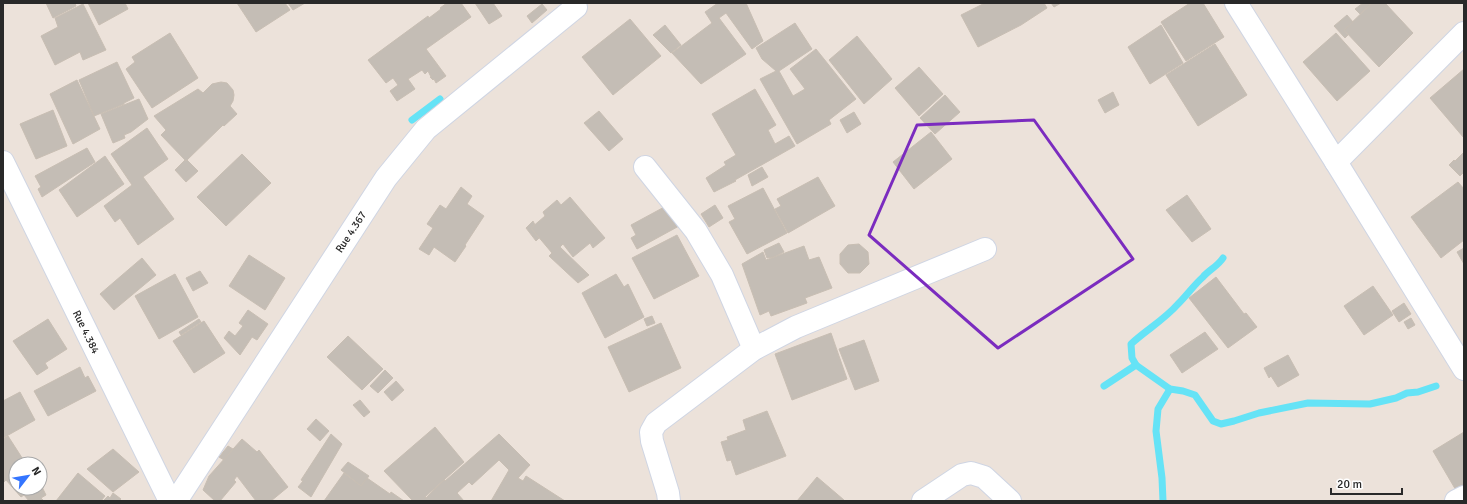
<svg xmlns="http://www.w3.org/2000/svg" width="1467" height="504" viewBox="0 0 1467 504" font-family="Signika,sans-serif">
<rect width="100%" height="100%" fill="#ece2da"/>
<g fill="none" stroke-linecap="round" stroke-linejoin="round">
<!-- stream -->
<g stroke="#65e3f6" stroke-width="7">
<path d="M412,120l28,-21"/>
<path d="M1223,258c-5,8 -14,12 -20,19 -9,8 -16,18 -25,27 -14,16 -32,26 -47,40l1,14 4,7 34,24 13,2 12,4 18,26 8,3 13,-3 25,-8 49,-10 62,1 26,-6 11,-5 11,-1 18,-6"/>
<path d="M1104,386l32,-21"/>
<path d="M1163,501l-1,-23 -6,-47 2,-22 12,-20"/>
</g>
</g>
<!-- building -->
<g fill="#c4bdb5" stroke="#c8beb3">
<path d="M46,3h29l1,3 -23,12z"/>
<path d="M88,3h37l3,6 -29,16z"/>
<path d="M237,3h48l5,7 -34,22z"/>
<path d="M288,3h17l-12,7z"/>
<path d="M447,3h14l10,14 -45,32 20,27 -10,7 -2,-4 -1,1 -3,-3h1l-3,-6 -3,3 -3,-4 -14,9 7,10 -18,12 -7,-10 8,-6 -5,-7 -7,5 -18,-23 60,-44 1,2 12,-9 -1,-1z"/>
<path d="M475,3h18l9,13 -13,8z"/>
<path d="M718,3h28l17,38 -11,8 -26,-36 -7,5 27,36 -45,30 -29,-31 40,-30 -7,-11z"/>
<path d="M985,3h59l3,5 -26,17 -43,22 -17,-32z"/>
<path d="M1051,3h10l-7,4z"/>
<path d="M1190,3h13l21,34 -38,24 -25,-39z"/>
<path d="M1363,3h5l2,2 -10,9 -5,-5z"/>
<path d="M1372,3h13l28,30 -34,34 -35,-37z"/>
<path d="M83,4l23,46 -23,10 -3,-8 -25,13 -14,-29 17,-9 -3,-9z"/>
<path d="M542,4l5,6 -15,13 -5,-7z"/>
<path d="M1347,15l6,7 -9,8 4,5 -3,3 -11,-12z"/>
<path d="M630,19l31,37 -48,39 -31,-38z"/>
<path d="M795,23l17,26 -33,22 14,25 12,-7 -15,-20 26,-20 40,50 -27,21 2,4 -34,20 -37,-65 16,-8 -14,-12 -6,-11z"/>
<path d="M665,25l16,20 -10,8 -18,-18z"/>
<path d="M1161,25l22,38 -33,21 -22,-37z"/>
<path d="M170,33l28,45 -46,30 -26,-39 9,-7 -3,-5z"/>
<path d="M1336,33l34,38 -33,30 -34,-39z"/>
<path d="M857,36l35,43 -28,25 -35,-44z"/>
<path d="M1215,44l32,51 -49,31 -32,-51z"/>
<path d="M117,62l17,36 -10,5v1l-30,12 -15,-36z"/>
<path d="M919,67l24,27 -24,22 -24,-28z"/>
<path d="M1464,69v69l-34,-40z"/>
<path d="M77,80l23,49 -27,15 -23,-50z"/>
<path d="M221,82l6,1 6,7 1,5 -1,6 -3,5 7,8 -13,12 -1,-1 -37,36 -25,-26 5,-5 -12,-14 44,-27 5,4 9,-9z"/>
<path d="M755,89l21,36 -8,5 7,14 14,-8 6,10 -60,34 1,1 -22,11 -8,-14 20,-13 -2,-3 12,-7 -24,-41z"/>
<path d="M1113,92l6,13 -14,8 -7,-13z"/>
<path d="M945,95l15,17 -25,22 -15,-16z"/>
<path d="M139,99l9,20 -17,13 -7,3 1,3 -12,5 -12,-29z"/>
<path d="M53,110l14,36 -31,13 -16,-35z"/>
<path d="M599,111l24,28 -14,12 -25,-28z"/>
<path d="M854,112l7,12 -14,9 -7,-13z"/>
<path d="M147,128l21,31 -25,18 31,42 -36,26 -18,-27 -5,4 -11,-16 28,-21 -21,-31z"/>
<path d="M931,132l21,27 -38,30 -21,-27z"/>
<path d="M87,148l8,14 -53,35 -4,-8 3,-2 -6,-11z"/>
<path d="M1464,152v21h-1l-3,3 -11,-11 5,-5 1,1z"/>
<path d="M242,154l29,29 -45,43 -29,-29z"/>
<path d="M105,156l19,28 -47,33 -18,-27z"/>
<path d="M185,160l1,1 1,-1 11,11 -12,11 -11,-12z"/>
<path d="M762,167l6,10 -16,9 -4,-11z"/>
<path d="M818,177l17,29 -47,27 -13,-24 6,-3 -4,-7z"/>
<path d="M1458,182l6,7v51l-23,18 -30,-41z"/>
<path d="M461,187l11,9 -5,8 17,12 -19,29 1,1 -11,16 -21,-15 -5,8 -10,-6 14,-21 -6,-4 13,-19 6,4z"/>
<path d="M763,188l24,45 -40,21 -18,-32 6,-3 -7,-13z"/>
<path d="M1187,195l24,34 -19,13 -26,-32z"/>
<path d="M570,197l35,41 -12,10 -3,-5 -17,14 -10,-13 -3,3 29,28 -11,8 -29,-27 3,-3 -21,-25 14,-12 -2,-4 14,-12 4,5z"/>
<path d="M668,205l11,21 -42,23 -6,-11 5,-3 -5,-10z"/>
<path d="M715,205l8,13 -14,9 -8,-13z"/>
<path d="M533,221l2,4 -4,3 8,10 -3,3 -10,-13z"/>
<path d="M677,235l22,41 -45,23 -22,-41z"/>
<path d="M779,243l5,9 -10,5 -7,1 -3,-8z"/>
<path d="M859,244l9,8 1,12 -9,9h-12l-8,-9v-10l8,-9z"/>
<path d="M804,246l5,14 10,-3 13,31 -27,10 2,5 -36,13 -2,-5 -9,4 -18,-51 21,-12 3,8z"/>
<path d="M1464,248v16l-7,-12z"/>
<path d="M249,255l36,23 -20,32 -36,-24z"/>
<path d="M142,258l14,17 -42,35 -14,-16z"/>
<path d="M200,271l8,12 -15,8 -7,-13z"/>
<path d="M175,274l23,43 -39,22 -24,-43z"/>
<path d="M616,274l8,13 4,-3 16,33 -39,21 -23,-45z"/>
<path d="M1216,277l28,37 2,-1 11,14 -29,21 -39,-50z"/>
<path d="M1373,286l20,29 -29,20 -20,-29z"/>
<path d="M1404,303l7,11 -12,8 -7,-11z"/>
<path d="M248,310l20,14 -11,16 -5,-3 -12,18 -16,-17 5,-7 6,5 8,-10 -4,-3z"/>
<path d="M652,316l3,7 -8,3 -3,-7z"/>
<path d="M1411,318l4,7 -7,4 -4,-7z"/>
<path d="M48,319l19,30 -22,14 3,5 -11,7 -24,-34z"/>
<path d="M199,319l2,3 -20,13 -2,-3z"/>
<path d="M204,321l21,32 -31,20 -21,-32z"/>
<path d="M661,323l20,45 -52,24 -21,-45z"/>
<path d="M1205,332l13,17 -36,24 -12,-18z"/>
<path d="M831,333l16,46 -55,21 -17,-46z"/>
<path d="M348,336l35,33 -21,21 -35,-33z"/>
<path d="M864,340l15,41 -24,9 -16,-41z"/>
<path d="M1288,355l11,20 -21,12 -7,-11 -2,2 -5,-10z"/>
<path d="M80,367l5,11 3,-2 8,15 -48,25 -14,-25z"/>
<path d="M385,370l8,8 -15,15 -8,-7z"/>
<path d="M396,381l8,9 -12,11 -8,-9z"/>
<path d="M20,392l15,28 -32,18v-37z"/>
<path d="M360,400l10,12 -6,5 -11,-12z"/>
<path d="M767,411l19,45 -50,19 -5,-15 -4,1 -6,-19 7,-2 -1,-3 19,-7 -3,-10z"/>
<path d="M316,419l13,12 -9,10 -13,-12z"/>
<path d="M435,427l29,35 -39,35 1,1 18,-18 1,1 54,-47 31,31 -12,13 5,3 3,-5 39,25h-74l18,-31 -10,-10 -27,25 -3,-3 -12,11 7,8h-51l-29,-30z"/>
<path d="M1464,432v56l-7,4 -24,-41z"/>
<path d="M331,434l11,10 -31,53 -13,-10 5,-6 -2,-1z"/>
<path d="M8,436l18,28h-10v24h24v-5l6,12 -5,3 3,3h-15l-5,-6 -3,2 -15,-17 -3,3v-44z"/>
<path d="M242,439l15,13 2,-2 29,37 -17,14h-15l-19,-25 -3,4 2,2 -16,19h-5l-12,-11 6,-14z"/>
<path d="M228,446l5,3 -9,11 -5,-3z"/>
<path d="M113,449l26,23 -26,20 -26,-23z"/>
<path d="M348,462l21,14 -8,10 -20,-16z"/>
<path d="M78,473l27,23 -4,5h-45z"/>
<path d="M344,473l17,13 6,-8 23,16 1,-2 13,9h-80z"/>
<path d="M817,477l27,23 -1,1h-46z"/>
<path d="M113,493l8,6 -2,2h-16l5,-5 2,2z"/>
</g>
<g fill="none" stroke-linecap="round" stroke-linejoin="round">
<defs>
<g id="minor">
<path d="M1236,3l100,159 128,207"/>
<path d="M3,162l167,339"/>
<path d="M1336,162l128,-129"/>
<path d="M645,167l51,64 26,44 32,74"/>
<path d="M176,501l210,-323 40,-49 150,-122"/>
<path d="M669,501l-1,-8 -16,-52 -1,-9 5,-9 98,-74 42,-22 189,-78"/>
<path d="M923,501l39,-26 9,-2 13,4 26,24"/>
<path d="M1456,501l8,-4"/>
</g>
</defs>
<!-- minor casing -->
<use href="#minor" stroke="#cfd5e3" stroke-width="24"/>
<!-- minor -->
<use href="#minor" stroke="#fff" stroke-width="22"/>
</g>
<!-- marked area -->
<path fill="none" stroke="#7b2cbf" stroke-width="3" stroke-linejoin="round" d="M1034,120l99,139 -135,89 -129,-113 48,-110z"/>
<g text-anchor="middle" dominant-baseline="central" stroke-width="3.5" stroke-linejoin="round" paint-order="stroke">
<!-- street labels -->
<g font-size="11" fill="#292929" stroke="#fff">
<text transform="translate(351 232) rotate(-57)">Rue 4.367</text>
<text transform="translate(86 332) rotate(64)">Rue 4.384</text>
</g>
</g>
<!-- border -->
<rect width="1467" height="504" fill="none" stroke="#292929" stroke-width="8"/>
<!-- north arrow -->
<g transform="translate(28 476) rotate(59)"><circle r="19" fill="#ffffff" stroke="#a9a9a9"/>
<path d="M0-3L7 15L0 10L-7 15Z" fill="#3475ff"/>
<text y="-6" font-size="11" font-weight="bold" text-anchor="middle" fill="#292929">N</text>
</g>
<!-- scale -->
<path d="M1331 488v6h71v-6" fill="none" stroke="#292929" stroke-width="2"/>
<text x="1337" y="488" font-size="12" fill="#292929" stroke="#ffffff" stroke-width="3" paint-order="stroke">20 m</text>
</svg>
